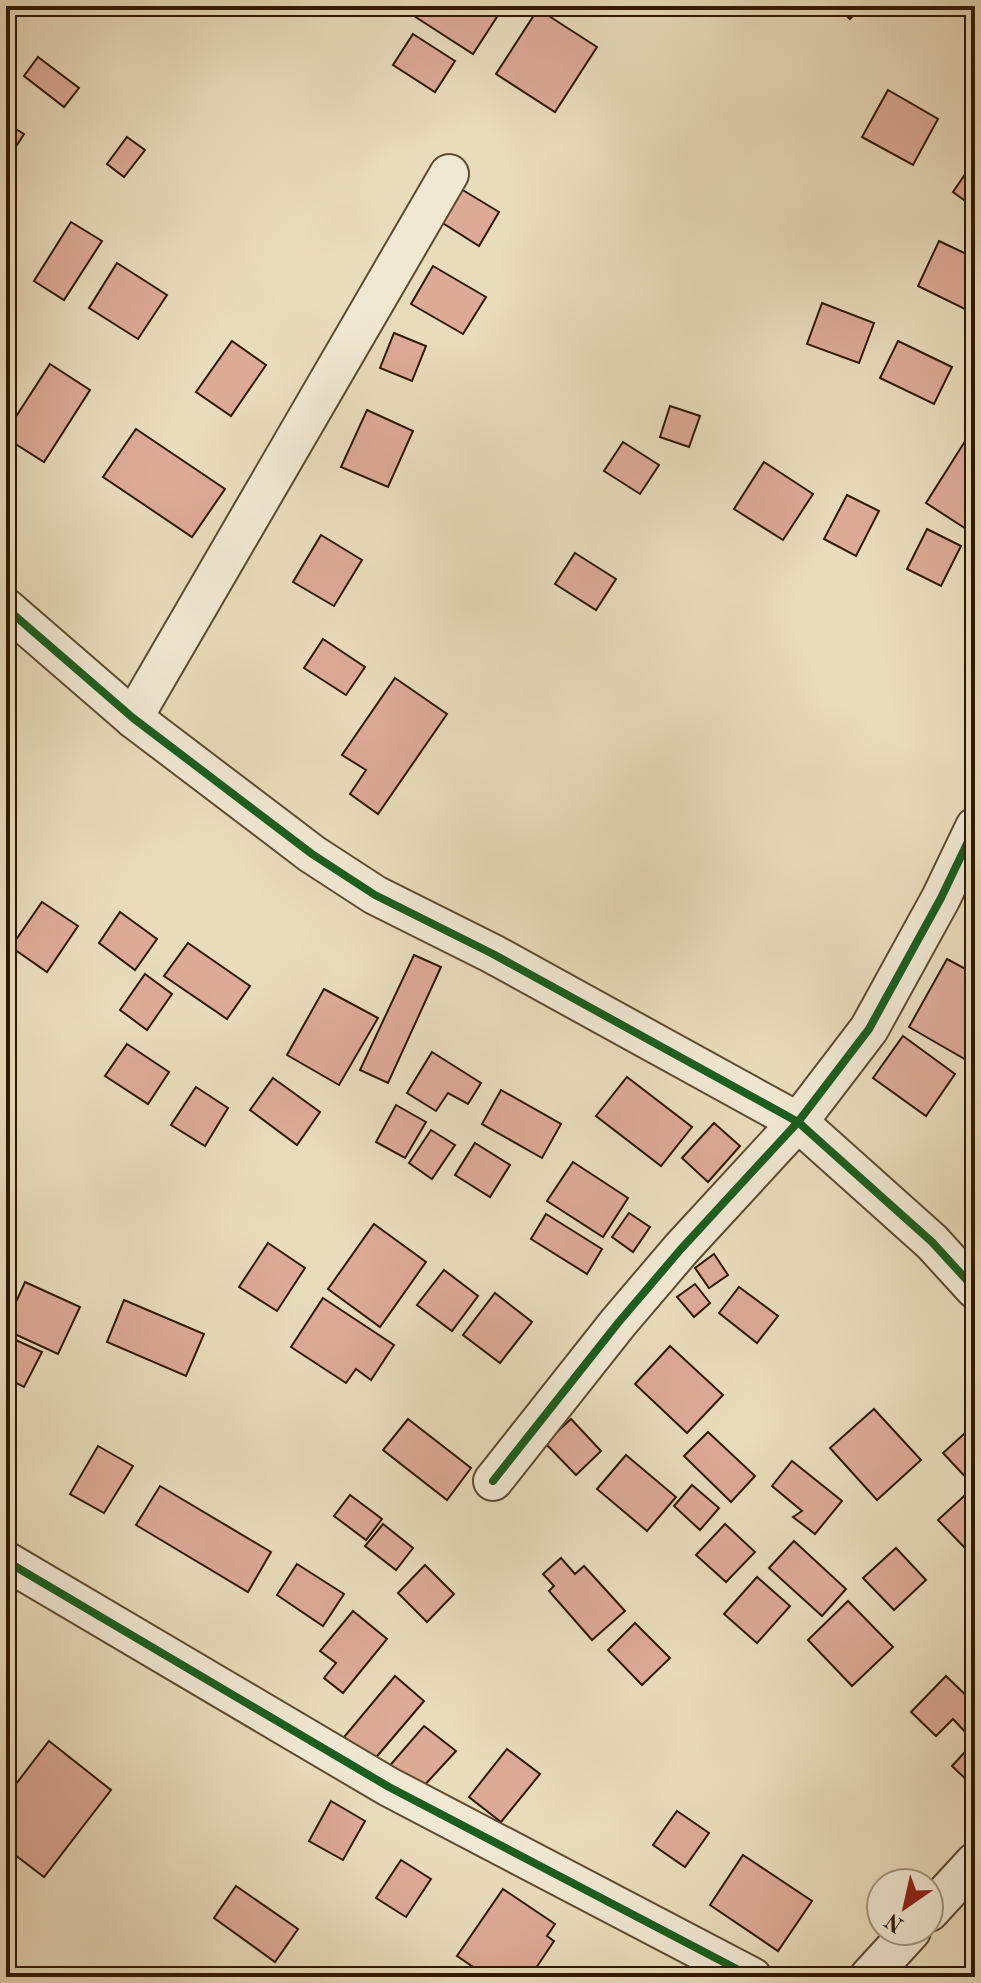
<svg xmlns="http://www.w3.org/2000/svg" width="981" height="1983" viewBox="0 0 981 1983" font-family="'Old Standard TT',serif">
<rect width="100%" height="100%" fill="#e9dcbb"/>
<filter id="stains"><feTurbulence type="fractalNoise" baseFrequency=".0025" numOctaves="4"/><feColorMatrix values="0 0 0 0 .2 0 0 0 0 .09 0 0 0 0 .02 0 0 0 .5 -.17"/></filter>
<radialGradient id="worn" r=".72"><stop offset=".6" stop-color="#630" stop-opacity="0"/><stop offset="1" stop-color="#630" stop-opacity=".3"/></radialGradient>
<!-- building -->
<g fill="#ddaa96" stroke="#2f1900" stroke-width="2">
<path d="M420,6h84l-31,48 -59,-38z"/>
<path d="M836,6h26l-12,13z"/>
<path d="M538,9l59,38 -42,65 -59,-38z"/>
<path d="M413,34l42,27 -20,31 -42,-27z"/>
<path d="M38,57l41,31 -15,19 -40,-31z"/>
<path d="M888,90l50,29 -25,46 -51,-28z"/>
<path d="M6,123l18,11 -16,25 -2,-1z"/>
<path d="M127,137l18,13 -21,27 -17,-13z"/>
<path d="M966,173l9,6v29l-22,-16z"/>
<path d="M461,189l38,23 -20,34 -38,-24z"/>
<path d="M71,222l31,19 -38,59 -30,-19z"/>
<path d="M939,241l36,17v56l-57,-28z"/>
<path d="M117,263l50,32 -29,44 -49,-31z"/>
<path d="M433,266l53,31 -23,37 -52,-30z"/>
<path d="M822,303l52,20 -15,40 -52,-19z"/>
<path d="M394,333l32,13 -14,35 -32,-13z"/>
<path d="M232,341l34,24 -35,51 -35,-24z"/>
<path d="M898,341l54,26 -18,37 -54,-26z"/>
<path d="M50,364l40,26 -46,72 -38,-24v-6z"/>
<path d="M670,406l30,10 -11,31 -29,-10z"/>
<path d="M367,410l46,21 -25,56 -47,-20z"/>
<path d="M136,429l89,60 -33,48 -89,-60z"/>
<path d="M969,435l6,3 -1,96 -48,-31z"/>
<path d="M623,442l36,23 -19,29 -36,-23z"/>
<path d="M764,462l49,32 -30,46 -49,-31z"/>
<path d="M847,495l32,16 -23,45 -32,-17z"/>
<path d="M927,529l34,17 -20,40 -34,-17z"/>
<path d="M321,535l41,25 -28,46 -41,-24z"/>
<path d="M575,553l41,26 -20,31 -41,-26z"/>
<path d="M323,639l42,28 -19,28 -42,-27z"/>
<path d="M395,678l52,36 -69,100 -28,-20 16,-24 -24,-15z"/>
<path d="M6,691l8,6 -8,11z"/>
<path d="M42,902l36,24 -31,46 -36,-25z"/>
<path d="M120,912l37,27 -22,31 -36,-27z"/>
<path d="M188,943l62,43 -23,33 -63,-43z"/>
<path d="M414,955l27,12 -53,116 -28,-13z"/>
<path d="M947,959l28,15v91l-66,-38z"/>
<path d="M145,974l27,20 -25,36 -27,-20z"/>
<path d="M324,989l54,29 -39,67 -52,-30z"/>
<path d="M903,1036l52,38 -29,42 -53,-38z"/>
<path d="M127,1044l42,28 -21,32 -43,-28z"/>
<path d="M432,1052l49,31 -13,21 -20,-11 -12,18 -29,-18z"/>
<path d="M627,1077l65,50 -31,39 -65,-50z"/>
<path d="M273,1078l47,34 -23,33 -47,-35z"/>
<path d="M196,1087l32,21 -23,38 -34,-21z"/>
<path d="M501,1090l60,34 -19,34 -60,-34z"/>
<path d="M396,1105l30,17 -21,36 -29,-16z"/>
<path d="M714,1123l26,23 -32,36 -26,-24z"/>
<path d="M431,1130l24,15 -23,34 -23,-16z"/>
<path d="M475,1143l35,22 -20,32 -35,-22z"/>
<path d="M573,1162l55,36 -25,39 -56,-36z"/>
<path d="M629,1213l21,14 -17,25 -21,-15z"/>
<path d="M546,1214l56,35 -15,25 -56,-35z"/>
<path d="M374,1224l52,38 -46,65 -52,-38z"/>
<path d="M268,1243l37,25 -28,43 -38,-24z"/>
<path d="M714,1254l14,21 -19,13 -14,-20z"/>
<path d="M444,1270l34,26 -26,35 -35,-26z"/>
<path d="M25,1282l55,25 -22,47 -52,-24v-6z"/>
<path d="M695,1284l15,19 -16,14 -17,-20z"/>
<path d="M739,1287l39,29 -21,27 -38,-30z"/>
<path d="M495,1293l37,29 -32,41 -37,-28z"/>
<path d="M323,1298l71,47 -23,35 -15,-11 -10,14 -55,-36z"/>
<path d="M124,1300l80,34 -18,42 -79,-34z"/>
<path d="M7,1336l35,16 -18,35 -18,-9z"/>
<path d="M670,1346l53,49 -36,38 -52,-49z"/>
<path d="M874,1409l47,51 -44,40 -47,-52z"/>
<path d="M408,1419l63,49 -24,32 -64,-50z"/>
<path d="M571,1419l30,32 -25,24 -31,-32z"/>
<path d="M975,1424v58l-3,2 -29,-31z"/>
<path d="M708,1432l47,44 -24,26 -47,-46z"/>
<path d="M98,1446l35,20 -29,47 -34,-19z"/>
<path d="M626,1455l50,42 -29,34 -50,-42z"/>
<path d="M792,1461l50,40 -27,33 -22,-17 9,-6 -30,-25z"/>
<path d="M692,1485l27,23 -19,22 -26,-24z"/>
<path d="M160,1486l111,66 -23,40 -112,-67z"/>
<path d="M975,1486v53l-10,9 -27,-28z"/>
<path d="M350,1495l32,24 -16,21 -32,-24z"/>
<path d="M383,1524l30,24 -17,22 -31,-24z"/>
<path d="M725,1524l30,28 -29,30 -30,-27z"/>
<path d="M794,1541l52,48 -24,27 -53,-48z"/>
<path d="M896,1548l30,32 -32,30 -31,-32z"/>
<path d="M561,1558l14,16 9,-8 41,45 -33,29 -43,-49 5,-5 -11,-12z"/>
<path d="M297,1564l47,30 -21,32 -46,-31z"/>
<path d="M425,1565l29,29 -27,28 -29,-29z"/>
<path d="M757,1577l33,29 -33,37 -33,-29z"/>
<path d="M848,1601l45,46 -41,39 -44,-46z"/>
<path d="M353,1611l34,28 -44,54 -19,-15 12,-15 -16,-12z"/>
<path d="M635,1623l35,35 -28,27 -34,-35z"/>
<path d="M395,1676l29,25 -51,60 -29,-24z"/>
<path d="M946,1676l29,28v21l-8,9 -14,-15 -17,17 -25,-24z"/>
<path d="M424,1726l32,25 -35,38 -35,-19z"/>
<path d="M49,1741l62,49 -67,87 -38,-29v-51z"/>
<path d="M975,1741v47l-23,-22z"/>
<path d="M507,1749l33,25 -39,48 -32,-25z"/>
<path d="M331,1801l34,20 -22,39 -34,-19z"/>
<path d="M677,1811l32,22 -24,34 -32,-22z"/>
<path d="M743,1855l69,46 -34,50 -68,-46z"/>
<path d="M401,1860l30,19 -25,38 -30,-19z"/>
<path d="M236,1886l62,43 -23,33 -61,-44z"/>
<path d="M503,1889l52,35 -8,12 7,5 -24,36 -8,-5 -3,5h-31l-31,-21z"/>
<path d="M461,1967l15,10h-22z"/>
</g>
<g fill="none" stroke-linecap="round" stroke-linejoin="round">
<defs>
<g id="street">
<path d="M6,608l127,110 179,136 63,41 118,59 305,168 134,120 43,47"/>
<path d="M133,718l316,-544"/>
<path d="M493,1481l125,-158 63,-74 117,-127 71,-93 72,-131 34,-71"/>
<path d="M6,1561l383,226 363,190"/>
<path d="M929,1912l46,-50"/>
<path d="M869,1977l42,-46"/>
</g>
</defs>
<!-- street casing -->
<use href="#street" stroke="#5e4a2f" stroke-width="42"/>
<!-- street -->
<use href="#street" stroke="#f1e8d3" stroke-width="38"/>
<defs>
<g id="cycleway">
<path d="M6,608l127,110 179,136 63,41 118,59 305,168 134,120 43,47"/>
<path d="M493,1481l125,-158 63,-74 117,-127 71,-93 72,-131 34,-71"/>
<path d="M6,1561l383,226 363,190"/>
</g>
</defs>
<!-- cycleway casing -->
<use href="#cycleway" stroke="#f1e8d3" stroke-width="13"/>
<!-- cycleway -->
<use href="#cycleway" stroke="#1b5e20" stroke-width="8"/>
</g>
<!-- margin -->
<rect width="981" height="1983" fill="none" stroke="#e9dcbb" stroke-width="32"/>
<rect x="8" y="8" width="965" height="1967" fill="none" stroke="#2f1900" stroke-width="4"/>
<rect x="16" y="16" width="949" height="1951" fill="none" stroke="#2f1900" stroke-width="2"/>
<!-- north arrow -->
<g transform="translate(905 1907) rotate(214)"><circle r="38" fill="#f1e8d3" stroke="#a3957f" stroke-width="2"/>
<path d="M0-6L14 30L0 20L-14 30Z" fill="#8f2418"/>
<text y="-12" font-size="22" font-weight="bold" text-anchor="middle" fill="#2f1900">N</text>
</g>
<rect width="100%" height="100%" filter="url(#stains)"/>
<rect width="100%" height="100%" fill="url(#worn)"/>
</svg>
